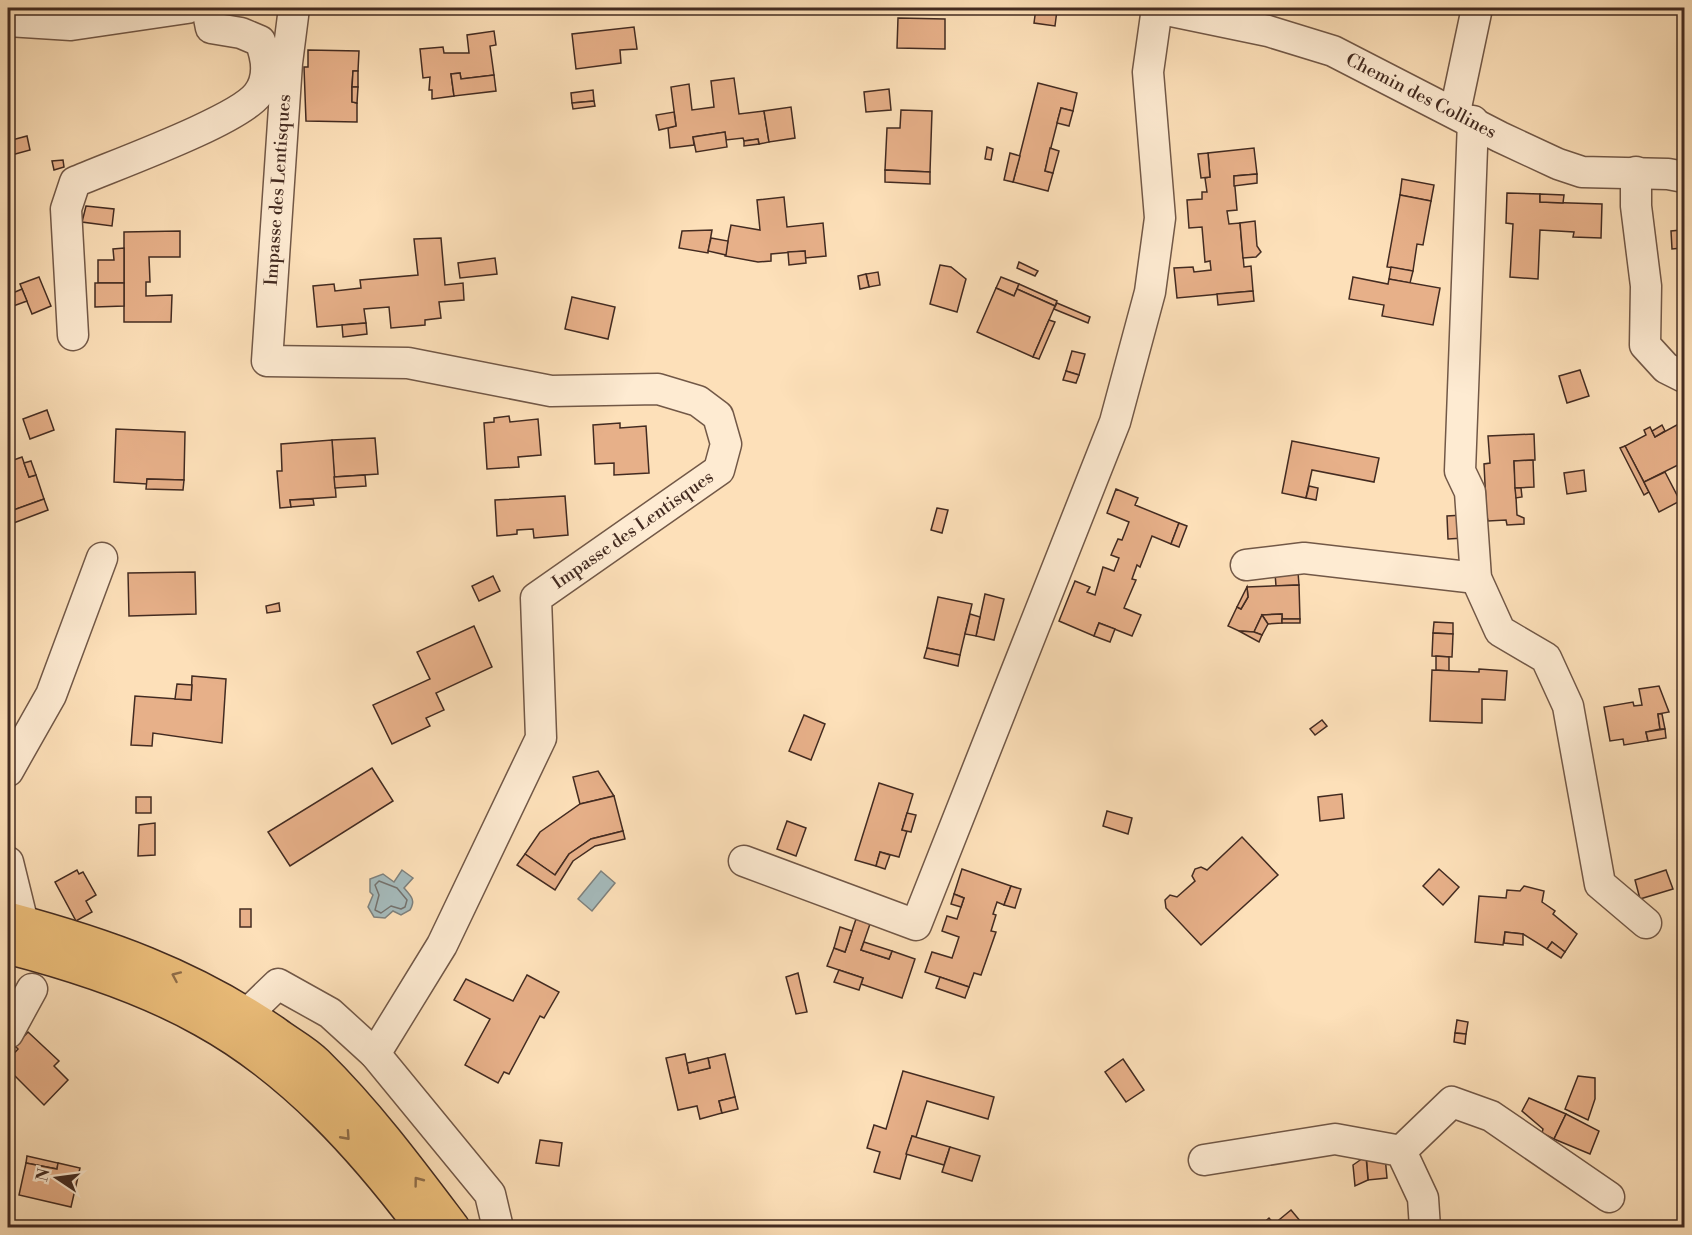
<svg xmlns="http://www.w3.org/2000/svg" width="1692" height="1235" viewBox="0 0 1692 1235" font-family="'Libre Bodoni',serif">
<rect width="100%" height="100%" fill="#fde0b9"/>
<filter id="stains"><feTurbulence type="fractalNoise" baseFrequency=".00333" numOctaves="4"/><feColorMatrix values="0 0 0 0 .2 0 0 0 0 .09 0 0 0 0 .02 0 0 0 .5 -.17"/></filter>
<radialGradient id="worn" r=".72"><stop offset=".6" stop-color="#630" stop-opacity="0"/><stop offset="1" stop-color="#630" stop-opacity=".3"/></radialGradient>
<!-- water -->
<g fill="#a5babb" stroke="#7e817d" stroke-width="1.5">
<path d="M402,870l11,8 -9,10c7,8 12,12 6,22l-9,5 -8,-4 -8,7 -11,-1 -6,-10 5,-12 -3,-3v-13l13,-5 11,8z"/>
<path d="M601,871l14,12 -23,28 -14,-12z"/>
</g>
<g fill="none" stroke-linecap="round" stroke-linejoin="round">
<!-- shore -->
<path stroke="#74726e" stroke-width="1.5" d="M379,881l18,7 10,12 -2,7 -4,2 -10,-3 -10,7 -6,-3 4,-15 -4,-10z"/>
</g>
<!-- building -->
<g fill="#e7b089" stroke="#432b21" stroke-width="1.5">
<path d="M1036,8l21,2 -2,16 -21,-3z"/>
<path d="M898,18l47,1v30l-48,-1z"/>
<path d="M634,27l3,22 -17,1 1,13 -45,6 -4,-35z"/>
<path d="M494,31l2,14 -6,1 4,29 -33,4 -1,-6 -9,1 3,22 -22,3v-9h-3l1,-13 -7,1 -3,-29 23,-2 1,6h25l-2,-18z"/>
<path d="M308,50l51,1 -1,20h-5l-1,16v15l5,1v19l-51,-1 -2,-54h4z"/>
<path d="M353,71h5v16h-6z"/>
<path d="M460,73l1,6 33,-4 2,16 -42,5 -3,-22z"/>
<path d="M734,78l5,36 25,-3 5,31 -10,2 -1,-5 -14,2 -1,-3 -17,2 -1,-8 -32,5 1,8 -24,3 -2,-20 8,-2 -5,-39 18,-3 3,26 22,-3 -3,-26z"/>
<path d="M1038,83l39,10 -4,18 -12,-3 -16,63 8,2 -5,18 -35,-9z"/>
<path d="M352,87h6l-1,16 -5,-1z"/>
<path d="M889,89l2,21 -25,2 -2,-20z"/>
<path d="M593,90l1,11 -22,2 -1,-10z"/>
<path d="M594,101l1,5 -22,3 -1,-6z"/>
<path d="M791,107l4,31 -26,4 -5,-31z"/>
<path d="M1061,108l12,3 -4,15 -12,-3z"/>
<path d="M901,110l31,1 -2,61 -45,-2 2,-42h13z"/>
<path d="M674,112l2,14 -17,4 -3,-15z"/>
<path d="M725,132l2,15 -31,5 -3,-15z"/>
<path d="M27,136l3,14 -22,6v-15z"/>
<path d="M758,139l1,5 -15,2v-5z"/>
<path d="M987,147l6,2 -2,11 -6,-1z"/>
<path d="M1050,148l9,3 -6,22 -8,-2z"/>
<path d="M1254,148l3,26 -23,2 3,34 -10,1 2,13 11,-1 4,44 7,-1 2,25 -76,7 -3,-30 19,-1 1,5 17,-2 -1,-9 -5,1 -3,-35 -13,1 -2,-28 15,-1v-7h5l-2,-14 5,-1 -2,-24z"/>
<path d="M1010,153l10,3 -7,26 -9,-2z"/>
<path d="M1208,153l2,24 -9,1 -3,-24z"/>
<path d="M63,160l1,7 -10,3 -2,-9z"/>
<path d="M885,170l45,2v12l-45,-2z"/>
<path d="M1257,174v9l-23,3v-10z"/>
<path d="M1402,179l32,6 -3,16 -31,-6z"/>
<path d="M1507,193l33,1v8l62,2 -1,34 -28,-1 1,-5 -34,-2 -2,49 -28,-2 3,-53 -7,-1z"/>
<path d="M1540,194l24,1 -1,8 -23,-1z"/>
<path d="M1400,195l31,6 -8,44 -6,-1 -4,27 -26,-4z"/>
<path d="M784,197l3,30 36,-4 3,33 -21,2v-7l-34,3v7l-13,1 -33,-6 6,-31 29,5 -3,-30z"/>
<path d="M86,206l28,3 -2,17 -30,-4z"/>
<path d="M1681,218h3v30h-2z"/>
<path d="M1255,221l2,25 4,6 -5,5 -13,1 -3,-35z"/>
<path d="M712,230l-4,23 -29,-5 3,-17z"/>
<path d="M1681,230l1,18 -10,1 -1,-18z"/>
<path d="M180,231v26h-31l1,25h-4v14l26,-1 -1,27h-47v-90z"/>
<path d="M441,238l4,47 18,-2 1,17 -25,2 2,16 -16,2v5l-34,3 -2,-21 -25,2 2,14 -49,4 -4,-41 21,-2 1,7 26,-3 -1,-8 58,-5 -4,-36z"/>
<path d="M711,238l17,3 -2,14 -18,-4z"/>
<path d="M124,248v35h-26v-23h16l-1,-11z"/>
<path d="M805,251l1,12 -17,2 -1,-13z"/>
<path d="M495,258l2,16 -37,4 -2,-15z"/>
<path d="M1019,262l19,9 -3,5 -18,-8z"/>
<path d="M940,265l11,2 15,12 -9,33 -27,-8z"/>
<path d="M1391,267l22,4 -3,12 -21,-4z"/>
<path d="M878,272l2,13 -11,2 -3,-13z"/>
<path d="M866,274l3,13 -9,2 -2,-13z"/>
<path d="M39,277l12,29 -19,8 -12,-30z"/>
<path d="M1001,277l18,7 -5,12 -18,-8z"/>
<path d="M1353,277l35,7 1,-5 51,9 -7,37 -51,-9 2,-11 -35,-6z"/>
<path d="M95,283h29v23l-29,1z"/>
<path d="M1019,284l38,17 -2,5 -38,-17z"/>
<path d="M996,288l18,8 3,-7 38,17 -22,51 -56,-25z"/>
<path d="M22,289l5,12 -19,7v-13z"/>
<path d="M1253,291l1,10 -36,4 -1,-11z"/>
<path d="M572,297l43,10 -7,32 -43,-10z"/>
<path d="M1057,303l33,14 -2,6 -34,-14z"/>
<path d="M1049,320l6,2 -16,37 -6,-2z"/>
<path d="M366,323l1,11 -24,3 -1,-12z"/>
<path d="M1072,351l13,3 -6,21 -13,-4z"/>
<path d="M1580,370l9,26 -22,7 -8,-27z"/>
<path d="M1066,371l13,4 -3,8 -13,-3z"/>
<path d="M47,410l7,20 -24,9 -7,-20z"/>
<path d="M509,416l1,6 28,-3 3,36 -23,2 1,10 -32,2 -3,-46 10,-1v-4z"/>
<path d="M1684,421v41l-40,20 -19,-36 21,-11 -2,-5 6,-3 5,10z"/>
<path d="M620,423v5l26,-2 3,47 -35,2v-12l-19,1 -2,-39z"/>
<path d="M1662,425l3,6 -10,6 -3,-6z"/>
<path d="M116,429l69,3 -1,48 -37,-1v5l-33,-2z"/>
<path d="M1534,434l1,26 -21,1 3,54 7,3v6l-17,1 -1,-5 -18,1 -4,-17h2l-2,-40 6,-1 -2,-27z"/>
<path d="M375,438l3,36 -44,3 -2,-37z"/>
<path d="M332,440l4,57 -46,3 1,7 -11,1 -3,-37h5l-1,-27z"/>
<path d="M1292,441l87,17 -5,24 -62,-12 -6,28 -24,-5z"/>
<path d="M1625,446l24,46 -5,3 -24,-47z"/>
<path d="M22,457l7,20 7,-2 8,24 -36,13v-50z"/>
<path d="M1533,460l1,27 -19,1 -1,-27z"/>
<path d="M31,461l5,14 -7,2 -5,-14z"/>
<path d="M1584,470l2,21 -19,3 -3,-21z"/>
<path d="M1665,472l15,29 -21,11 -15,-30z"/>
<path d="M365,475l1,11 -31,2 -1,-11z"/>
<path d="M147,479l37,1 -1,10 -37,-1z"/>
<path d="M1309,486l9,2 -2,12 -10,-2z"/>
<path d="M1515,488h6l1,9 -6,1z"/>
<path d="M1116,489l22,9 -3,7 44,18 -8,21 -19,-8 -12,31 -3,-2 -5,14 4,1 -12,28 17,7 -9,21 -33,-13 -5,13 -35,-15 16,-40 15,6 -3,5 8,3 8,-28 11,4 5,-13 -8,-3 7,-16 4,1 7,-18 -22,-9z"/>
<path d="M565,496l3,39 -34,3 -1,-9 -16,1v4l-20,2 -2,-36z"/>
<path d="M44,499l4,11 -37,14 -3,-12z"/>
<path d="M313,499l1,6 -23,2 -1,-7z"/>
<path d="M937,508l11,2 -6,23 -11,-3z"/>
<path d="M1463,515l1,23 -16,1 -1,-23z"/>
<path d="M1179,523l8,3 -8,21 -8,-3z"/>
<path d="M195,572l1,42 -67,2 -1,-43z"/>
<path d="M1298,572l1,13 -23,1 -1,-13z"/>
<path d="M493,576l7,15 -21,10 -7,-15z"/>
<path d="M1299,585l1,34h-18v-5l-20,1 -8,17 -15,-1 -11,-5 9,-19 4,2 7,-12 -1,-10z"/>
<path d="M1247,587l1,10 -7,12 -4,-2z"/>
<path d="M985,594l19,5 -10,41 -18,-4z"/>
<path d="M938,597l34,7 -12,51 -33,-7z"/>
<path d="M279,603l1,8 -13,2 -1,-7z"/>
<path d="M970,614l10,3 -4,19 -11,-2z"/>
<path d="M1282,614v9l-14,1 -6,-9z"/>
<path d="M1262,615l6,9 -6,11 -8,-3z"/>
<rect x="1282" y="619" width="18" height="4"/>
<path d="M1434,622l19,1v11l-20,-1z"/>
<path d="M1099,623l16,6 -5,13 -16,-6z"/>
<path d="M474,626l18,41 -56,26 8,17 -18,8 4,8 -38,18 -19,-39 57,-26 -13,-27z"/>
<path d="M1239,631l15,1 8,3 -3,7z"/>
<path d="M1433,633l20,1 -1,23 -20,-1z"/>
<path d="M927,648l33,7 -2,11 -34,-8z"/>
<path d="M1436,656l13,1v14l-13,-1z"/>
<path d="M1479,669l28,2 -2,29 -23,-1v24l-52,-2 2,-51 47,2z"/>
<path d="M192,676l34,3 -4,64 -69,-10 -1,13 -21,-1 4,-49 56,4z"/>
<path d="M177,684l15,1 -1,15 -16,-1z"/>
<path d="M1659,686l10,26 -11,2 2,15 -14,3 2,9 -24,4 -1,-6 -13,2 -6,-34 29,-5 1,4 8,-1 -3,-16z"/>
<path d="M1658,714h4l3,15h-5z"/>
<path d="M804,715l21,9 -14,36 -22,-9z"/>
<path d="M1322,720l5,6 -12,9 -5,-6z"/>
<path d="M1665,729l1,9 -18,3 -2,-9z"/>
<path d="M372,768l21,33 -103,65 -22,-34z"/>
<path d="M598,771l16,25 -34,8 -7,-27z"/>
<path d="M879,783l34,11 -11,36 5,1 -8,26 -19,-5 -4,14 -21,-6z"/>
<path d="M1342,794l2,24 -24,3 -2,-24z"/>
<path d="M614,796l9,35 -32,8 -22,15 -14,21 -30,-21 15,-22 40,-28z"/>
<rect x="136" y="797" width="15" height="16"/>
<path d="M1107,811l25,7 -4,16 -25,-8z"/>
<path d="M907,813l9,2 -5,17 -9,-2z"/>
<path d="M787,821l19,7 -10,28 -19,-7z"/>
<path d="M155,823v32l-17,1 1,-31z"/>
<path d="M623,831l2,8 -30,7 -22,15 -18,29 -38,-25 8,-11 30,21 14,-21 22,-15z"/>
<path d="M1242,837l36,38 -77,70 -35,-37 -1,-8 5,-5 7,2 18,-16 -3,-5 3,-7 6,-2 6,3z"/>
<path d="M880,852l10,3 -5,14 -9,-3z"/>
<path d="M962,869l49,17 -7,19 -7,-3 -4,12 3,1 -5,16 5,1 -15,43 -7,-2 -5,14 -44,-15 7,-20 20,6 7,-21 -17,-6 5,-15 10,3 7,-21 -10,-4z"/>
<path d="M1439,869l20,18 -16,18 -20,-19z"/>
<path d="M77,870l2,4 4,-2 13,23 -10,6 6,11 -16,9 -21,-39z"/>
<path d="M1666,870l7,19 -33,10 -5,-19z"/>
<path d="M1011,886l10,3 -6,19 -11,-3z"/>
<path d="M1524,886l20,5 -2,11 13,9 -2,3 24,20 -12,18 -13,-10 -5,7 -24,-15 -18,-2 -2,13 -28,-3 4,-46 27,2 1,-8 13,1z"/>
<path d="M954,894l10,4 -3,9 -10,-3z"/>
<rect x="240" y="909" width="11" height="18"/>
<path d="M856,919l14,5 -9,26 28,9 3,-8 23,8 -13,39 -41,-14 2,-6 -36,-12 7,-18 11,4z"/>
<path d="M840,927l12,4 -7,21 -11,-4z"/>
<path d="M1505,932l18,2v11l-19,-2z"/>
<path d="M864,942l28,9 -3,8 -28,-9z"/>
<path d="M1552,942l13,10 -4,6 -14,-9z"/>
<path d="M839,970l24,8 -4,12 -25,-8z"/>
<path d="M798,973l9,39 -11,2 -10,-37z"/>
<path d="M527,975l32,17 -15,26 -4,-2 -31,58 -5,-2 -6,11 -33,-18 25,-46 -36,-19 12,-21 47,22z"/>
<path d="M940,977l29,10 -4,11 -29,-10z"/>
<path d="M1457,1020l11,2 -2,12 -11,-1z"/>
<path d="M28,1032l31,29 -5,5 14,14 -24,25 -36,-36v-9l10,-11 -3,-3z"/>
<path d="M1455,1033l11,1 -1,10 -11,-2z"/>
<path d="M685,1054l4,19 21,-5 -2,-10 17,-4 10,43 -16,4 3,12 -22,6 -3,-13 -19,4 -12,-52z"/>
<path d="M708,1058l2,10 -21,5 -2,-10z"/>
<path d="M1123,1059l21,31 -18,12 -21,-30z"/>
<path d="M903,1071l91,26 -6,22 -61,-18 -11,36 -4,-1 -12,43 -26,-7 6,-20 -13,-4 7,-23 12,4z"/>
<path d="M1578,1076l17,2v21l-7,21 -23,-11z"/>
<path d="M735,1097l3,12 -16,4 -3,-12z"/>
<path d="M1529,1098l37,16 -12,25 -12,-6 1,-4 -21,-18z"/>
<path d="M1566,1114l33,17 -9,23 -36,-15z"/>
<path d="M912,1136l38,11 -6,18 -38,-11z"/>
<path d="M540,1140l22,3 -3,23 -23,-3z"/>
<path d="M950,1147l30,9 -8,25 -30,-9z"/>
<path d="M1366,1154l19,2 2,22 -19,2z"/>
<path d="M27,1156l31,7 -1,6 -31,-6z"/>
<path d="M1366,1156l2,24 -13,6 -2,-21z"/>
<path d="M26,1163l31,6 1,-6 22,5 -9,39 -52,-12z"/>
<path d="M1291,1210l15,18h-48l11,-10 5,6z"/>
</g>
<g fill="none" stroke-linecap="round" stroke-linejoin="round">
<defs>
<g id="minor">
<path d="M294,8l-7,55 -20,298 141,2 143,28 107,-2 40,12 20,15 8,28 -7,26 -183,128 5,140 -99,207 -67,109"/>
<path d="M1157,8l111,23 65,20 167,86 58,27 24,8 86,2 16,3"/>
<path d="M8,21l63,4 116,-17"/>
<path d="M1455,112l22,-104"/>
<path d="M1473,121l-13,350 10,21 6,86 24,53 46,27 22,48 32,178 46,39"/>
<path d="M1636,172v34l10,80 -1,59 21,23 18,9"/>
<path d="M73,335l-7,-126 9,-27c37,-16 163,-61 183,-88 12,-16 9,-36 2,-53l-19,-8 -30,-5 -4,-20"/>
<path d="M1246,565l58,-7 172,20"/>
<path d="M8,771l43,-76 51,-137"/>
<path d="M744,861l172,64 199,-503 35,-130 10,-74 -12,-146 9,-64"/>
<path d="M8,862l15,61 13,16"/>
<path d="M221,1010l26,4 31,-30 52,29 45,41 115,140 8,34"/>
<path d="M8,1033l24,-44"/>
<path d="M1401,1151l51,-49 39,14 118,81"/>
<path d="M1204,1160l131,-21 66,12 22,47 2,30"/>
</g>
<g id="major">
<path d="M8,919c97,26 183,56 267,114 13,10 29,18 41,30 51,50 94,108 137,165"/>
<path d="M8,947c66,17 135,39 195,73 89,49 160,128 220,208"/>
</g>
</defs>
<!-- minor casing -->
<use href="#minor" stroke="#725847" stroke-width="33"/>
<!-- major casing -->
<use href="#major" stroke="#432b21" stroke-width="36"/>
<!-- minor -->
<use href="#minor" stroke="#feebd2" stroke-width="30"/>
<!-- major -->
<use href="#major" stroke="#eec07c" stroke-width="33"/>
</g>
<!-- one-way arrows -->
<defs><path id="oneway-chevron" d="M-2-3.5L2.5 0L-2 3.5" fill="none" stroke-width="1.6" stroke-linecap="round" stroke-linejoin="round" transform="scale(1.5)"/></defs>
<g stroke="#906e4a">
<use href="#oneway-chevron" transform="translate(176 976) rotate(-156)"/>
<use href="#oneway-chevron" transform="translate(346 1136) rotate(48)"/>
<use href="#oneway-chevron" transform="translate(418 1181) rotate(-127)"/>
</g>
<g text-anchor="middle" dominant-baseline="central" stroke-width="5" stroke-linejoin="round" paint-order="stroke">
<!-- street labels -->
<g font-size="18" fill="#432b21" stroke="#feebd2">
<text transform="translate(1421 96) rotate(27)">Chemin des Collines</text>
<text transform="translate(278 190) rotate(-86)">Impasse des Lentisques</text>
<text transform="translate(633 530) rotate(-35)">Impasse des Lentisques</text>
</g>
</g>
<!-- margin -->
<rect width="1692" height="1235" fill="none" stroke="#fde0b9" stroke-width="30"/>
<rect x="9" y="9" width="1674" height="1217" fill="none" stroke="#432b21" stroke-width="3"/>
<rect x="15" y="15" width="1662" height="1205" fill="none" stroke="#432b21" stroke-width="1.5"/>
<!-- north arrow -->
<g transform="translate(57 1178) rotate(283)" stroke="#feebd2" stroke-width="4.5" paint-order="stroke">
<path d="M0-4.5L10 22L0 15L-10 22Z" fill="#432b21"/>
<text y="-9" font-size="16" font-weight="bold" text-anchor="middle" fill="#432b21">N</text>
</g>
<rect width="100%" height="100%" filter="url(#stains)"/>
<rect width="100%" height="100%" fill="url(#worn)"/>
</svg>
